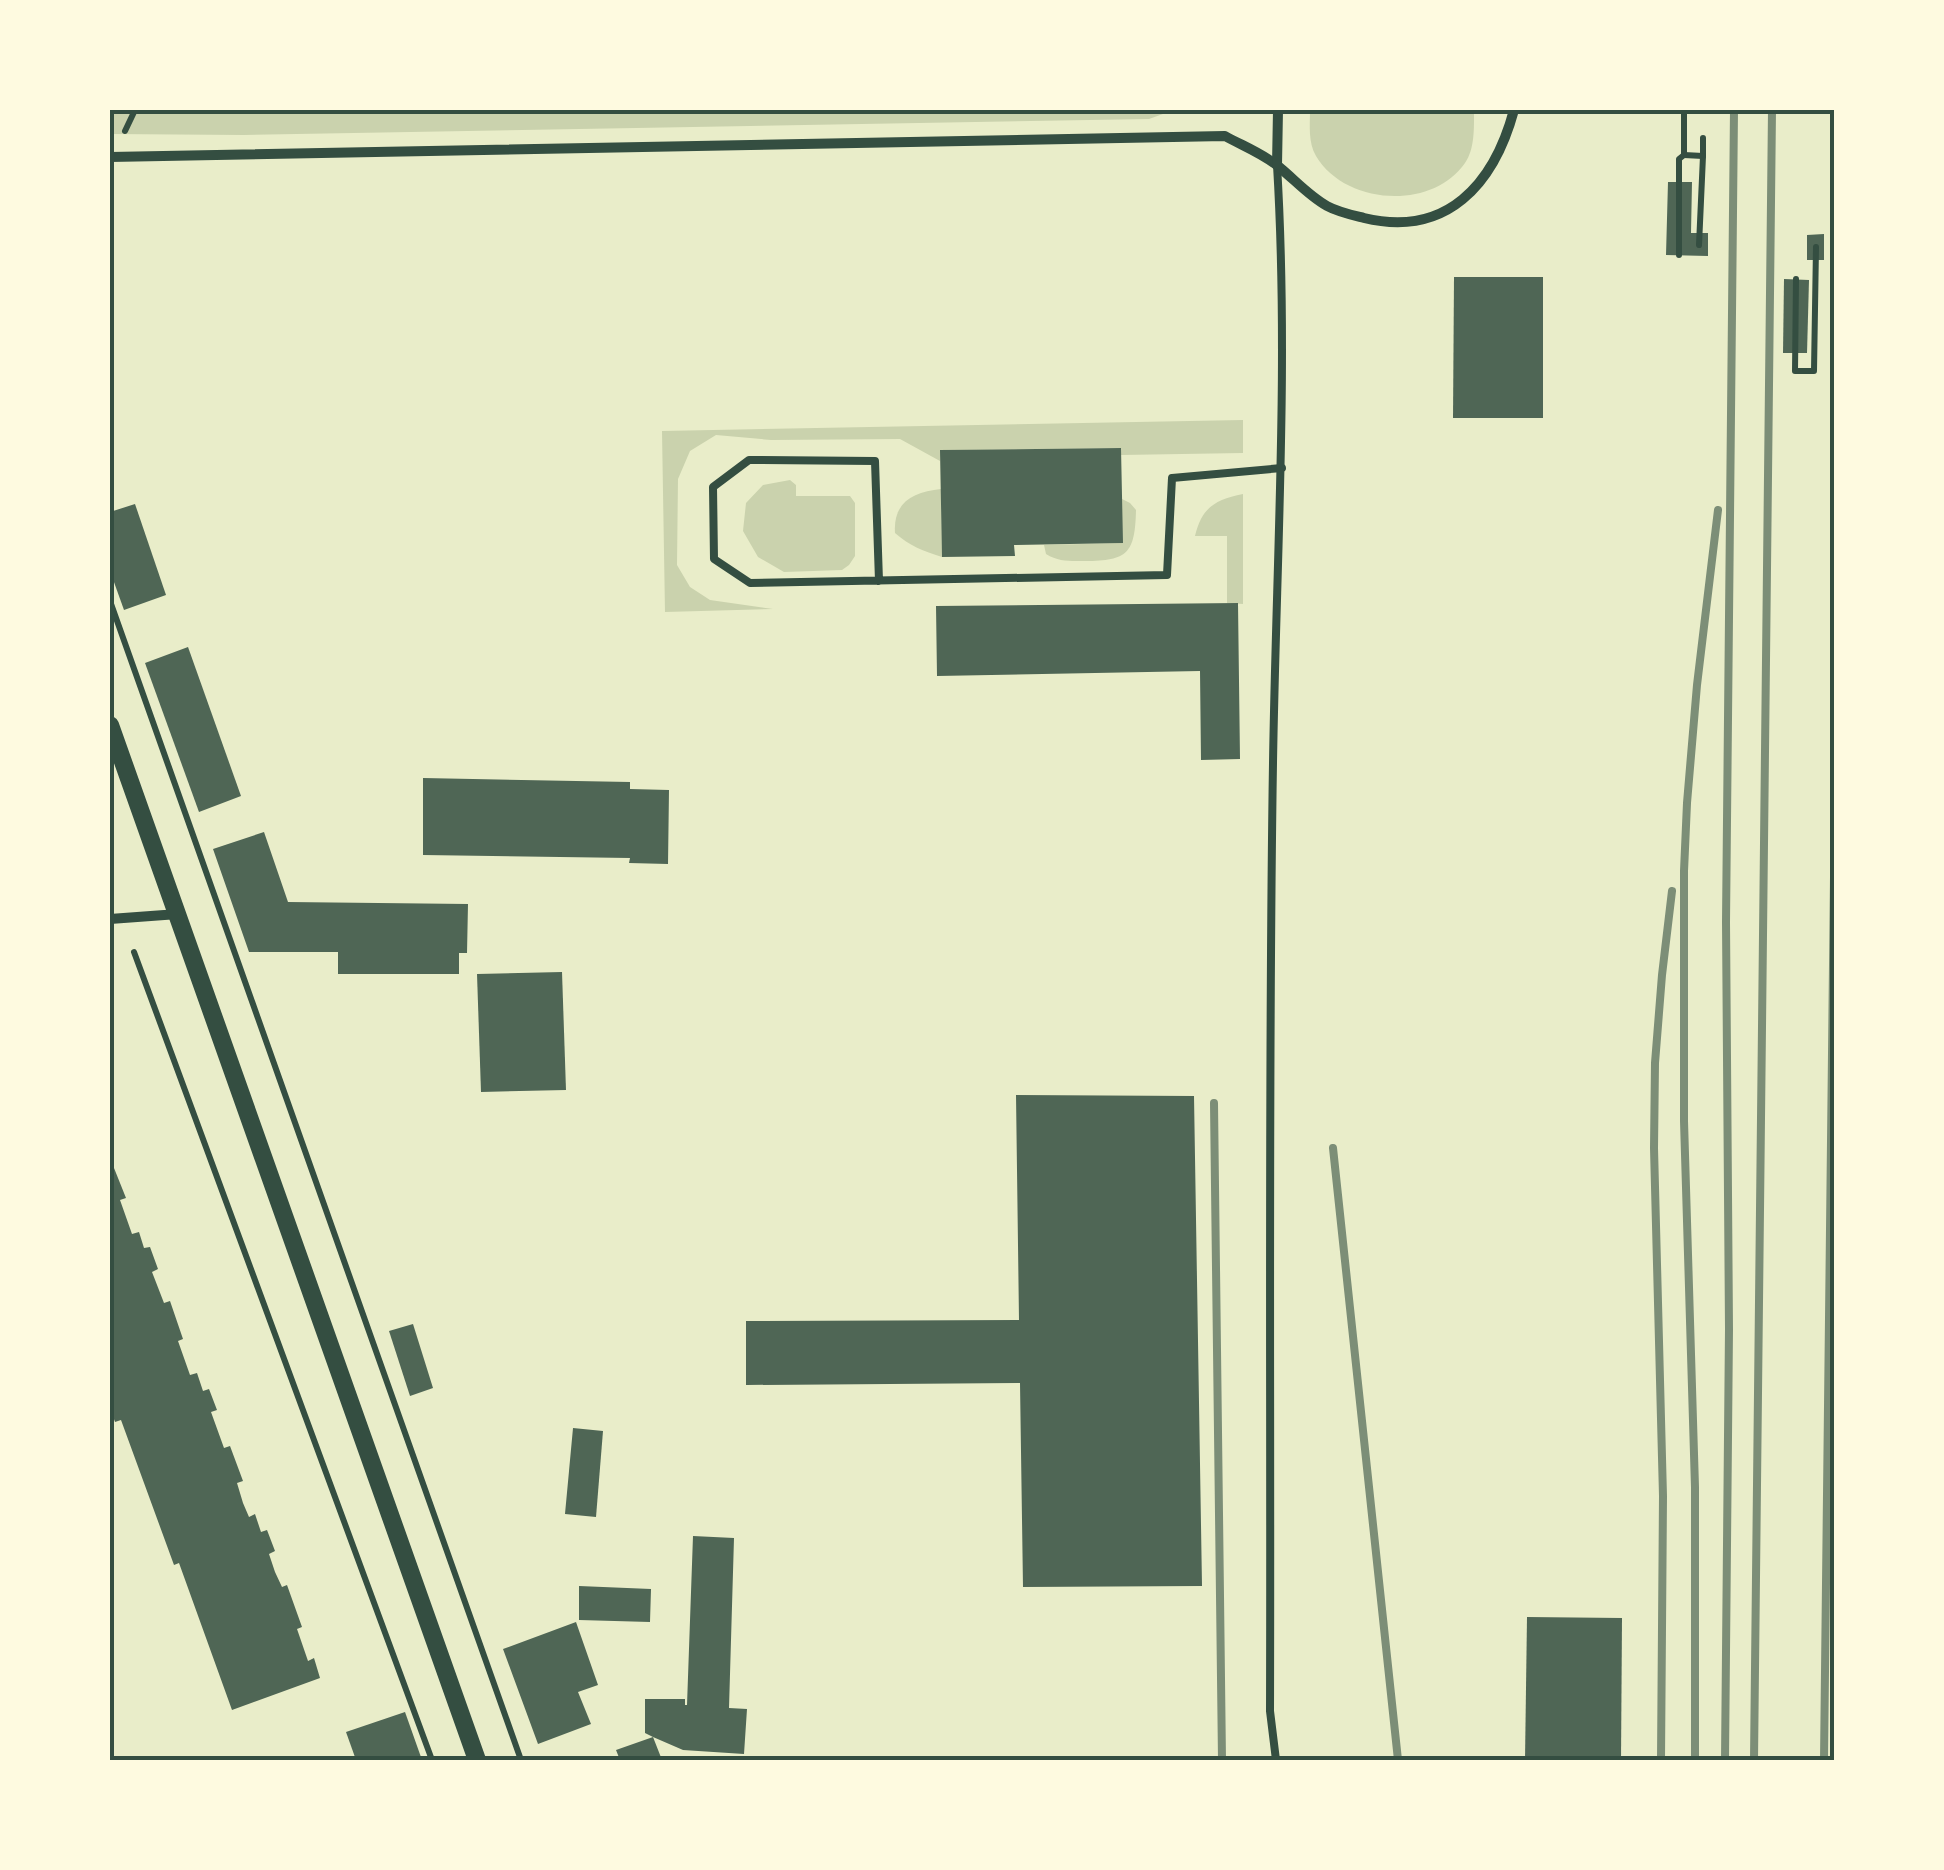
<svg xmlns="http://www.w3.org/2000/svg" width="1944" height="1870" viewBox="0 0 1944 1870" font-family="Roboto,sans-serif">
<rect width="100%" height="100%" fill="#e9edc9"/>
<!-- green -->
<g fill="#cad2ad">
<path d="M110,110h1064l-25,9 -905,16 -134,-1z"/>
<path d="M1310,110h164c0,17 1,39 -9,53 -33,48 -120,42 -149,-7 -8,-14 -6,-30 -6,-46z"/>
<path d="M1243,420v33l-122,2 -1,-7 -179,2 -1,11 -40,-22 -129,1 -55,-5 -26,16 -12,28 -1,86 13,22 20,13 63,9 -108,3 -3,-181z"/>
<path d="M790,480l6,5v11h54l5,7v53l-6,9 -7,5 -58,2 -26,-15 -15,-26 3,-28 17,-18z"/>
<path d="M941,489l1,68c-19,-6 -32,-11 -47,-24 -2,-31 18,-41 46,-44z"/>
<path d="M1243,494v110l-16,-1v-67h-32c7,-29 20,-36 48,-42z"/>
<path d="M1122,499l8,4 6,7c-1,43 -8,51 -51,51 -15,0 -26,1 -39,-7l-2,-9 78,-2z"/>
</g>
<!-- building -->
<g fill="#4f6655">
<path d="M1569,110h72v4l-72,-1z"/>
<path d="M1668,182h24l-1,51h17v23l-42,-1z"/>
<path d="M1824,234v26h-17v-25z"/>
<path d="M1454,277h89v141h-90z"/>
<path d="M1784,279l25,1 -2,73h-24z"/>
<path d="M1121,448l2,95 -109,2 1,11 -73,1 -2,-107z"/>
<path d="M135,504l31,91 -42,15 -14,-39v-59z"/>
<path d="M1238,603l2,156 -39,1 -1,-89 -263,5 -1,-70z"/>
<path d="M188,647l53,149 -42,16 -54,-149z"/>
<path d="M423,778l207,4v7l39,1 -1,74 -39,-1 1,-5 -207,-3z"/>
<path d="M264,832l24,70 180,2 -1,49h-8v21h-121v-22h-89l-36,-103z"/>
<path d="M562,972l4,118 -85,2 -4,-118z"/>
<path d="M1016,1095l178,1 8,490 -179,1 -3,-204 -274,2v-64l273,-1z"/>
<path d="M110,1158l16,40 -6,2 12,34 7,-2 5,16 6,-1 8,22 -6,3 12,31 6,-2 13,38 -5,2 12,34 7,-2 6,18 6,-2 8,21 -6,2 13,36 6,-2 13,35 -6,2 6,20 6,14 6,-3 6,18 6,-2 8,21 -6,3 6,18 7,15 5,-2 15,42 -5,2 11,32 6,-3 6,20 -88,32 -53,-147 -5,2 -53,-145 -6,2 -5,-14z"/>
<path d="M413,1324l20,64 -23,8 -21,-65z"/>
<path d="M573,1428l30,3 -7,86 -31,-3z"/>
<path d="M693,1536l41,2 -5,170 18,1 -3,45 -61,-4 -30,-13 9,23h-42l-4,-10 37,-13 -8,-4v-34h40v6h2z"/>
<path d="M579,1586l72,3 -1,33 -71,-2z"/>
<path d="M1527,1617l95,1 -1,142h-96z"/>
<path d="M576,1622l22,63 -20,7 13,32 -53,20 -35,-95z"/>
<path d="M405,1712l17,48h-66l-10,-28z"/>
</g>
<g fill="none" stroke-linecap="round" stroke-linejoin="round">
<!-- path -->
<g stroke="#344e41" stroke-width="6">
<path d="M125,131l10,-21"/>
<path d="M1684,155l19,1v-18"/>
<path d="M1699,245l4,-89"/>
<path d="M1679,255v-96l5,-4v-45"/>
<path d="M1796,279l-1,92h19l2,-124"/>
<path d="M110,601l411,1159"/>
<path d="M134,952l298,808"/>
</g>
<!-- service -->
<g stroke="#344e41" stroke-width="8">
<path d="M879,581l-4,-120 -126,-1 -36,27 1,72 36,24 417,-8 5,-97 110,-10"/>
<path d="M1276,1760l-6,-49c1,-316 -2,-632 3,-948 3,-199 16,-398 4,-598"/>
</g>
<!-- minor -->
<g stroke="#344e41" stroke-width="10">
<path d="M110,157l1115,-21c18,10 39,18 54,31 16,13 30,29 48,39 11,6 25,9 37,12 83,20 130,-34 150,-108"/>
<path d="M1277,165l1,-55"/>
<path d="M110,919l68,-5"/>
</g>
<!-- tertiary -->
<path stroke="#344e41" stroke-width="18" d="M110,725l367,1035"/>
<!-- rail -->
<g stroke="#7c8e77" stroke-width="8">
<path d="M1214,1103l8,657"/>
<path d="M1333,1148l65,612"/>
<path d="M1661,1760l2,-264 -9,-348 1,-85 7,-88 10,-84"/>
<path d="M1695,1760v-273l-11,-366v-250l3,-68 10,-118 21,-175"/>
<path d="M1725,1760l4,-431 -3,-407 8,-812"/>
<path d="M1754,1760l18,-1650"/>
<path d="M1824,1760l10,-883"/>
</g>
</g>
<!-- border -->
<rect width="1944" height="1870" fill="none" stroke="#fefae0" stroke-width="225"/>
<rect x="112" y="112" width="1720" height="1646" fill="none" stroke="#344e41" stroke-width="4"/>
</svg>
